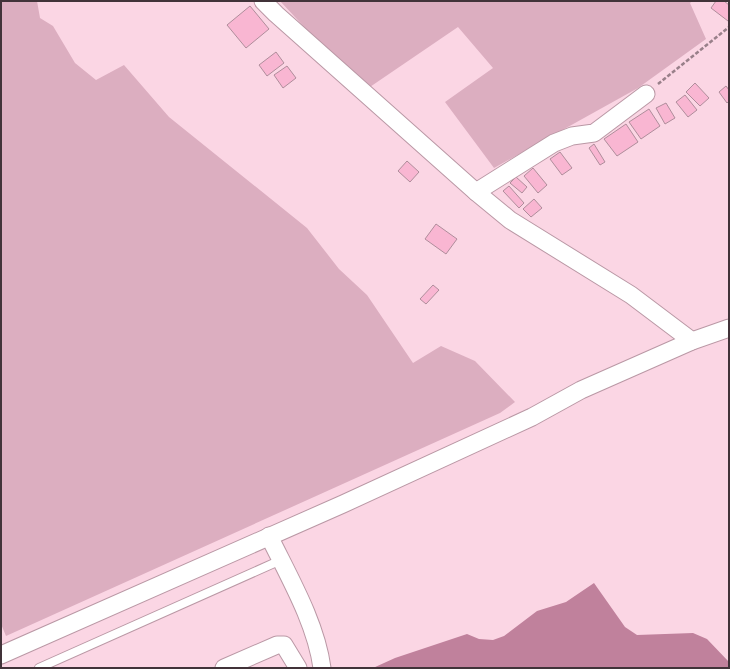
<svg xmlns="http://www.w3.org/2000/svg" width="730" height="669" viewBox="0 0 730 669" font-family="Mulish,sans-serif">
<rect width="100%" height="100%" fill="#fbd6e4"/>
<!-- green -->
<g fill="#dcaec0">
<path d="M1,1h36l3,17 13,8 22,37 21,17 28,-15 45,52 138,111 32,41 28,26 46,68 28,-17 34,15 40,41 -15,11 -494,223 -5,-12z"/>
<path d="M280,1h412l-2,2 16,36 -68,49 -144,80 -49,-66 48,-34 -35,-41 -94,64z"/>
</g>
<!-- water -->
<path fill="#c0819c" d="M594,583l31,44 12,8 56,-2 14,6 22,23v6h-356l22,-10 72,-24 12,5 14,1 11,-4 33,-25 29,-9z"/>
<!-- building -->
<g fill="#f9b6d2" stroke="#af8d9b">
<path d="M716,1h8l5,4v15l-1,1 -17,-13z"/>
<path d="M250,6l19,23 -23,19 -19,-23z"/>
<path d="M276,52l8,11 -17,13 -8,-11z"/>
<path d="M287,66l9,12 -13,10 -9,-13z"/>
<path d="M695,83l14,15 -9,8 -14,-14z"/>
<path d="M726,86l3,4v11l-2,2 -8,-11z"/>
<path d="M685,95l12,15 -9,7 -12,-15z"/>
<path d="M666,103l9,15 -10,6 -9,-16z"/>
<path d="M649,109l11,17 -19,13 -12,-17z"/>
<path d="M626,124l12,18 -21,14 -13,-17z"/>
<path d="M594,144l11,18 -5,3 -11,-17z"/>
<path d="M560,152l12,16 -10,7 -12,-16z"/>
<path d="M407,161l12,11 -9,10 -12,-11z"/>
<path d="M533,168l14,17 -9,8 -14,-17z"/>
<path d="M516,177l11,10 -5,6 -12,-10z"/>
<path d="M509,186l15,17 -5,5 -16,-17z"/>
<path d="M534,199l8,9 -11,9 -8,-8z"/>
<path d="M436,224l21,15 -11,15 -21,-15z"/>
<path d="M433,285l6,5 -13,14 -6,-5z"/>
</g>
<g fill="none" stroke-linecap="round" stroke-linejoin="round">
<defs>
<path id="lane" d="M39,668l242,-108"/>
<g id="street">
<path d="M263,1l13,13 200,178 34,28 121,75 61,46"/>
<path d="M476,192l78,-49 18,-7 22,-3 52,-39"/>
<path d="M269,536c20,41 47,87 53,132"/>
<path d="M1,655l342,-151 189,-87 49,-27 111,-49 37,-13"/>
<path d="M224,668l53,-23h7l14,23"/>
</g>
</defs>
<!-- lane casing -->
<use href="#lane" stroke="#ba98a5" stroke-width="10"/>
<!-- street casing -->
<use href="#street" stroke="#ba98a5" stroke-width="19"/>
<!-- path -->
<path stroke="#99808a" stroke-width="2.5" stroke-dasharray="4 2" stroke-linecap="butt" d="M658,84l71,-57"/>
<!-- lane -->
<use href="#lane" stroke="#fff" stroke-width="8"/>
<!-- street -->
<use href="#street" stroke="#fff" stroke-width="17"/>
</g>
<!-- border -->
<rect width="730" height="669" fill="none" stroke="#413339" stroke-width="4"/>
</svg>
